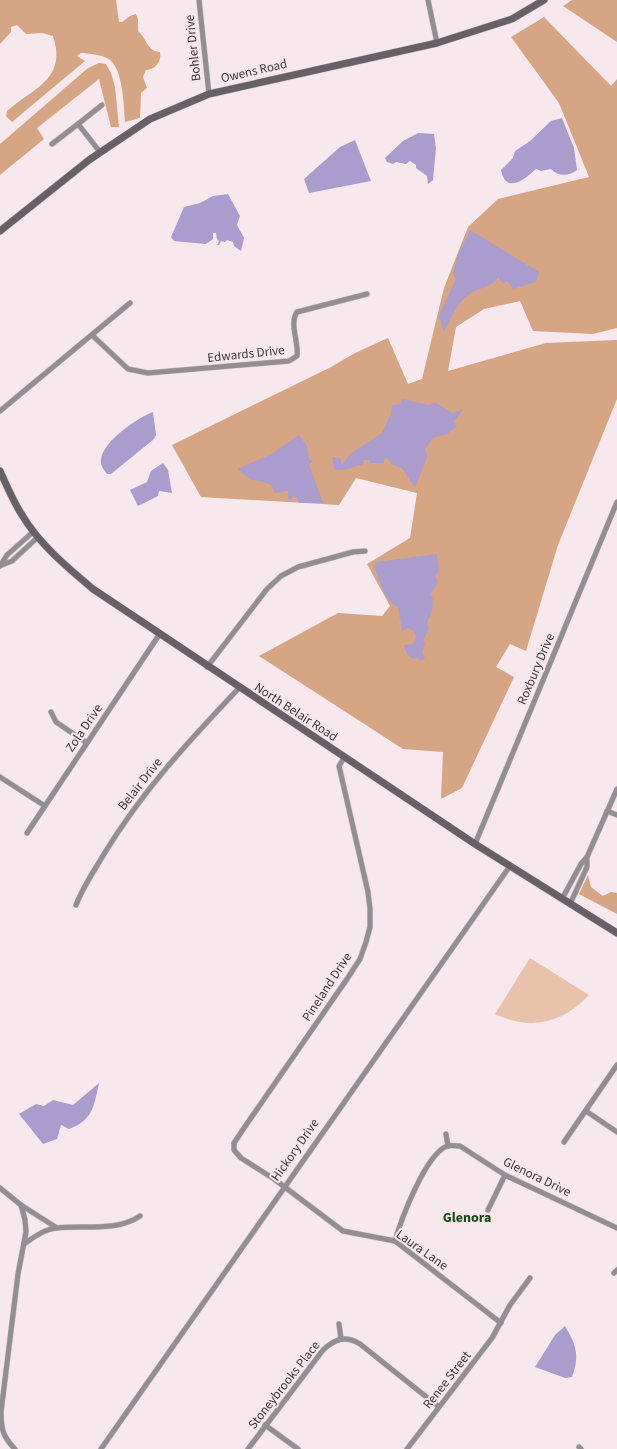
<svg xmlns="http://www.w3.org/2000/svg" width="617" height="1449" viewBox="0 0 617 1449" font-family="'Source Sans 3',sans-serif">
<rect width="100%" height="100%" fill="#f6e8ec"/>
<!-- green -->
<path fill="#e8c2aa" d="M530,958l59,37c-26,28 -59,36 -94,19z"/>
<!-- forest -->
<g fill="#d5a584">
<path d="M0,0h116l3,22h3l8,-6 6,-2 2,5v12c9,8 9,20 22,21 2,9 -5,18 -14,18l-3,7 4,11 -6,5 -1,25 -15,4c-1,-15 -2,-52 -15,-62 -6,-5 -22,-7 -29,-7l-4,3 8,5 -73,61 -6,-6 1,-5c28,-24 60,-32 46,-75l-11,-3 -16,1 -9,-9 -6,2v5l-11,12z"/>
<path d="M572,0h45v42l-54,-36z"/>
<path d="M544,17l67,69 6,-7v249l-24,6 -60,-3 -13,-30 -36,8 -28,18 -8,44 98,-28 71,-3v59l-59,146 -32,106 -16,-7 -14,23 18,10 -52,111 -21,11 2,-47 -40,-3 -144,-93 79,-43 44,3 8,-10 -23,-42 43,-26 7,-45 -61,-15 -17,27 -138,-8 -29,-52 159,-78 24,-14 33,-15 20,46 14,-5 22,-91 24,-61 30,-28 91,-22 -30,-74 -48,-66z"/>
<path d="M99,63l7,1 5,9 4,14 4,40h-8l-12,-48 -62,49 7,11 -44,36v-31l88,-76z"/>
<path d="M588,875l3,12 12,9 8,-4 6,1v21l-38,-20z"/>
</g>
<!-- water -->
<g fill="#ab9cce">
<path d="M562,118l12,30 3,22c-7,6 -19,7 -26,-1l-10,2 -5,-2c-11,10 -30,26 -35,1l12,-12 2,-7 15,-10 21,-20z"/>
<path d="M418,133l16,1 2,14 -3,32 -5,4 -1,-8 -11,-8v-3l-6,-4 -4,3 -10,-2 -3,2 -6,-2 -2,-4 18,-17z"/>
<path d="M355,140l16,41 -62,12 -5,-14 36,-32z"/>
<path d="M228,194l12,22 -3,9 7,13 -3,13 -7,-5 -1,-4 -6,-2 -2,2 -4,-1 -2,4h-2l2,-4 -2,-2 -1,-6h-3v6l-7,5 -32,-3 -3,-4 13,-30 16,-4 13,-7z"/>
<path d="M470,230l69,42 -3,10 -23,7 -6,-8 -4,3 -5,-7c-5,10 -18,10 -27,16 -13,8 -21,26 -27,39l-5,-16 17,-37 -3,-6 5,-19z"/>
<path d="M402,399l27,6 6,-3 17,11 12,-4 -11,13 4,4 -10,8 -14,4 -8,11 2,8 -12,31 -13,-20 -9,-3 -6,-7 -3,1v4h-14l-1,-3h-5l-1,4 -18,6h-10l-3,-13 8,1 2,7 8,-11 32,-21 9,-20 1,-8 9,-1z"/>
<path d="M153,412l3,23 -2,4 -43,35h-4c-3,-4 -7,-9 -6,-14 1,-18 36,-42 52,-48z"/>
<path d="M299,435l8,11 2,13 4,3 -4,2 14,39h-24l-2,-6 -4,-1 -1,3h-4v-8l-13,2c-3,-13 -14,-10 -24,-14 -4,-2 -9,-7 -13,-10l33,-15z"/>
<path d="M163,463l5,7 4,23 -13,-2 -1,5 -20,10 -8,-16 17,-8 4,-11z"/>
<path d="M437,554l2,16 -4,6 3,5 -7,13c4,8 1,21 -4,28l2,7 -6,11 2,4 -3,9 3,5 -3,3 -5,-3 -4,1 -6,-5 -3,-9 9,-1 3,-8 -3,-5 -5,-3 -6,3 -4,-24c-14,-6 -18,-26 -24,-40l3,-5z"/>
<path d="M99,1083c-5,23 -6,37 -30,46l-8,-4 -4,14 -14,5 -24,-30 17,-10 8,2 9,-6 20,5z"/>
<path d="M565,1326c11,19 15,29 7,51l-7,1 -30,-11 20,-32z"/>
</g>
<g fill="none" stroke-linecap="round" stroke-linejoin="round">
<defs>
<g id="street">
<path d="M199,0l10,94"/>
<path d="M428,0l9,43"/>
<path d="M52,144l26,-20"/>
<path d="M100,152l-22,-28 24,-19"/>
<path d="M92,335l36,34 20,4 141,-12 8,-5c2,-14 -8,-32 0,-44l70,-18"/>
<path d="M0,411l130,-108"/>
<path d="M2,565l10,-4 26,-24"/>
<path d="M0,566l7,-11 26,-23"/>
<path d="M207,667l60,-78 14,-13 17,-9 55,-15 12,-1"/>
<path d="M51,712l5,10 31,21"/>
<path d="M344,758l-5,8 29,126 2,17v18l-4,15 -6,17 -13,20 -103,149 -10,15v7l7,8 33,21 69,52 52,10 106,82"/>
<path d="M0,777l45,29"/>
<path d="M607,811l10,4"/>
<path d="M27,833l132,-198"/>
<path d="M475,844l142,-342"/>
<path d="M562,899l19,-35 6,-7 30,-68"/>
<path d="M570,904l17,-37v-10"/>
<path d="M76,905c7,-18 18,-34 28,-51 39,-64 84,-112 135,-166"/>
<path d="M586,1111l31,21"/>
<path d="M446,1134l2,12"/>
<path d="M564,1142l53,-77"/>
<path d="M0,1188l21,17 4,15 1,12 -8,42 -17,138c0,17 2,25 14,37"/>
<path d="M21,1205l36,23"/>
<path d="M488,1210l17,-35"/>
<path d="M395,1241c6,-21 30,-86 52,-95 4,-1 8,0 13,0l45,29 112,53"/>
<path d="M24,1244c10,-7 21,-15 33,-16 27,-3 60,4 83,-12"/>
<path d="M614,1273l3,-3"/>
<path d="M339,1324l2,15"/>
<path d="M265,1425l33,24"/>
<path d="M579,1447l2,2"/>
<path d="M101,1449l409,-583"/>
<path d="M248,1449l75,-99c12,-11 22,-15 37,-6l79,63"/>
<path d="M407,1449l85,-111 18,-33 20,-27"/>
</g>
<g id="secondary">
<path d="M0,231l89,-71 61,-41 59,-25 228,-51 75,-24 32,-19"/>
<path d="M0,471c7,15 13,30 22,44 18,30 45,52 71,74l382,255 142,89"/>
</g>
</defs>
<!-- street casing -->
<use href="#street" stroke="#d1c5c8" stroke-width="6"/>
<!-- secondary casing -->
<use href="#secondary" stroke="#d1c5c8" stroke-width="8"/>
<!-- street -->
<use href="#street" stroke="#928e92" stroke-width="5"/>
<!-- secondary -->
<use href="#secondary" stroke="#676167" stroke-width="7"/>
</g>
<g text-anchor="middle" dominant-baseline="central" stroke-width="4" stroke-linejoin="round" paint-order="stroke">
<!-- street labels -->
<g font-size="13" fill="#3e383a" stroke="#f6e8ec">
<text transform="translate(193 48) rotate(-96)">Bohler Drive</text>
<text transform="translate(254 71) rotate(-13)">Owens Road</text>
<text transform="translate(246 354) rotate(-6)">Edwards Drive</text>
<text transform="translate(536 669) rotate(-67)">Roxbury Drive</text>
<text transform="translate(296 712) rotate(33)">North Belair Road</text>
<text transform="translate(84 728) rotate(-56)">Zola Drive</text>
<text transform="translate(140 784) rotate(-52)">Belair Drive</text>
<text transform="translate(327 987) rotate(-57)">Pineland Drive</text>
<text transform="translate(295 1150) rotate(-55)">Hickory Drive</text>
<text transform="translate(537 1177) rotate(26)">Glenora Drive</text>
<text transform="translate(422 1250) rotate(35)">Laura Lane</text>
<text transform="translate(447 1380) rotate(-52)">Renee Street</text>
<text transform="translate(284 1385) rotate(-52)">Stoneybrooks Place</text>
</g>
<!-- neighbourhood labels -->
<g font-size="14" font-weight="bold" fill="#164a14" stroke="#f6e8ec">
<text x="467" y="1218">Glenora</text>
</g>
</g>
</svg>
